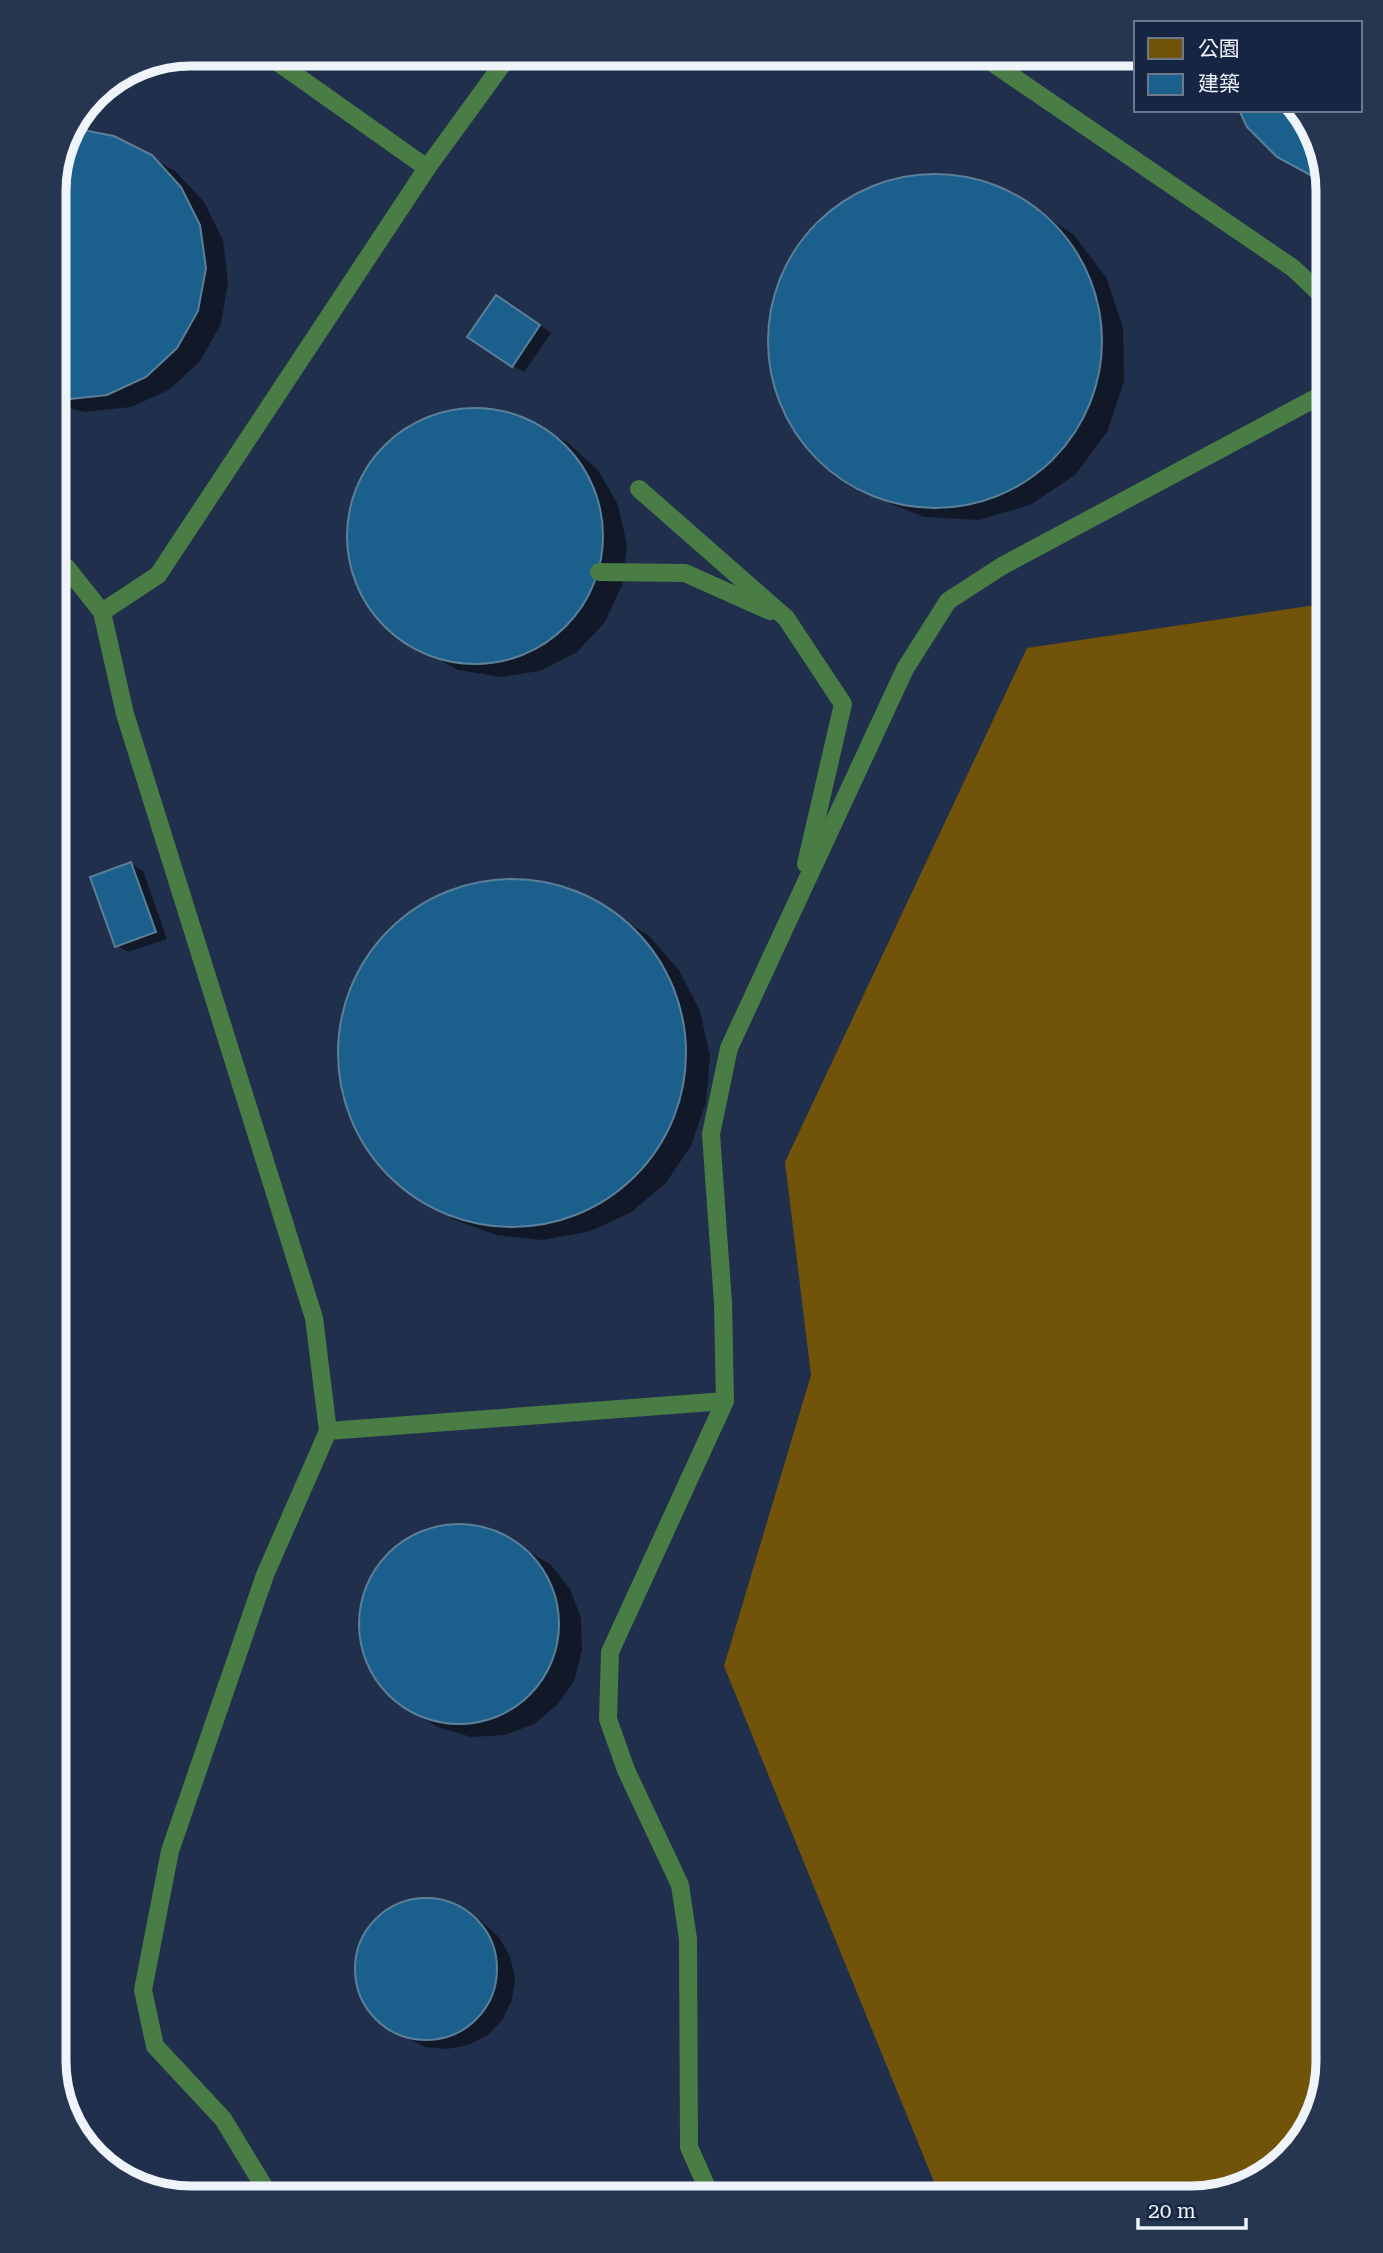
<svg xmlns="http://www.w3.org/2000/svg" width="1383" height="2253" viewBox="0 0 1383 2253" font-family="'Roboto Serif','Noto Sans TC',serif">
<rect width="100%" height="100%" fill="#202f4c"/>
<!-- green -->
<path fill="#72530a" d="M1329,603v1459l-23,75 -53,47 -62,15h-250l-217,-533 87,-291 -26,-213 242,-514z"/>
<!-- shadow -->
<g fill="#0007">
<path d="M71,129l42,8 62,34 29,31 19,38 5,42 -7,42 -21,37 -31,29 -38,17 -46,5 -31,-7 1,-222 10,-44z"/>
<path d="M950,175l54,15 69,44 33,43 17,51 1,53 -17,51 -32,43 -45,30 -52,15 -54,-3 -52,-21 -24,-14 -42,-36 -28,-49 -10,-54 8,-55 26,-50 41,-37 52,-22z"/>
<path d="M508,304l43,29 -27,39 -11,-6z"/>
<path d="M462,410l43,2 62,30 31,28 20,35 9,40 -5,40 -17,37 -28,30 -37,19 -40,6 -42,-7 -38,-21 -24,-14 -29,-32 -16,-40 -2,-43 12,-41 25,-34 35,-25z"/>
<path d="M131,864l12,7 24,68 -39,13 -12,-7z"/>
<path d="M498,880l44,3 43,14 63,38 31,35 21,41 10,45 -4,46 -15,44 -26,38 -35,29 -42,19 -46,8 -46,-5 -43,-16 -60,-41 -28,-35 -18,-40 -8,-43 4,-44 14,-42 25,-36 33,-29 40,-20z"/>
<path d="M470,1526l30,8 51,31 19,24 11,29 1,31 -7,30 -17,25 -24,20 -29,11 -34,2 -33,-10 -24,-14 -28,-21 -19,-29 -7,-34 3,-34 17,-31 24,-23 32,-14z"/>
<path d="M414,1901h25l41,19 18,16 12,20 5,22 -3,22 -9,19 -15,16 -20,10 -21,4 -22,-2 -20,-10 -18,-11 -16,-15 -11,-20 -3,-23 4,-24 12,-21 19,-15z"/>
</g>
<!-- building -->
<g fill="#1b608c" stroke="#5c7f99" stroke-width="2">
<path d="M1239,110h58l17,20 12,49 -12,-2 -37,-20 -30,-30z"/>
<path d="M72,128l42,8 38,19 29,32 19,38 6,43 -8,43 -21,37 -31,29 -39,18 -46,5 -7,-2 1,-215 10,-44z"/>
<circle cx="935" cy="341" r="167"/>
<path d="M496,295l44,30 -28,42 -45,-30z"/>
<circle cx="475" cy="536" r="128"/>
<path d="M131,862l25,70 -41,15 -25,-70z"/>
<circle cx="512" cy="1053" r="174"/>
<circle cx="459" cy="1624" r="100"/>
<circle cx="426" cy="1969" r="71"/>
</g>
<g fill="none" stroke-linecap="round" stroke-linejoin="round">
<!-- lane -->
<g stroke="#4a7c45" stroke-width="18">
<path d="M266,54l161,114"/>
<path d="M981,55l312,213 36,34"/>
<path d="M639,489l147,129 57,86 -37,160"/>
<path d="M54,559l13,9 35,44 23,102 189,604 14,113 -63,144 -95,276 -27,139 12,56 68,73 48,79"/>
<path d="M599,572l86,1 85,38"/>
<path d="M102,612l56,-37 269,-407 83,-114"/>
<path d="M328,1431l397,-30"/>
<path d="M712,2199l-23,-52 -1,-208 -8,-54 -54,-115 -18,-51 2,-67 115,-251 -2,-98 -12,-169 18,-86 176,-379 43,-68 54,-35 327,-175"/>
</g>
</g>
<!-- crop -->
<path d="M0 0H1383V2253H0ZM191 66H1191A125 125 0 0 1 1316 191V2061A125 125 0 0 1 1191 2186H191A125 125 0 0 1 66 2061V191A125 125 0 0 1 191 66Z" fill="#273650" fill-rule="evenodd"/>
<path fill="none" stroke="#eff4fb" stroke-width="9" d="M191 66H1191A125 125 0 0 1 1316 191V2061A125 125 0 0 1 1191 2186H191A125 125 0 0 1 66 2061V191A125 125 0 0 1 191 66Z"/>
<!-- legend -->
<rect x="1134" y="21" width="228" height="91" fill="#162541" stroke="#6d788b" stroke-width="2"/>
<rect x="1148" y="38" width="35" height="21" fill="#72530a" stroke="#6d788b" stroke-width="2"/>
<text x="1198" y="56" font-size="21" fill="#eff4fb">公園</text>
<rect x="1148" y="74" width="35" height="21" fill="#1b608c" stroke="#6d788b" stroke-width="2"/>
<text x="1198" y="91" font-size="21" fill="#eff4fb">建築</text>
<!-- scale -->
<path d="M1138 2218v10h108v-10" fill="none" stroke="#eff4fb" stroke-width="3.5"/>
<text x="1148" y="2218" font-size="21" fill="#eff4fb" stroke="#162541" stroke-width="5" paint-order="stroke">20 m</text>
</svg>
